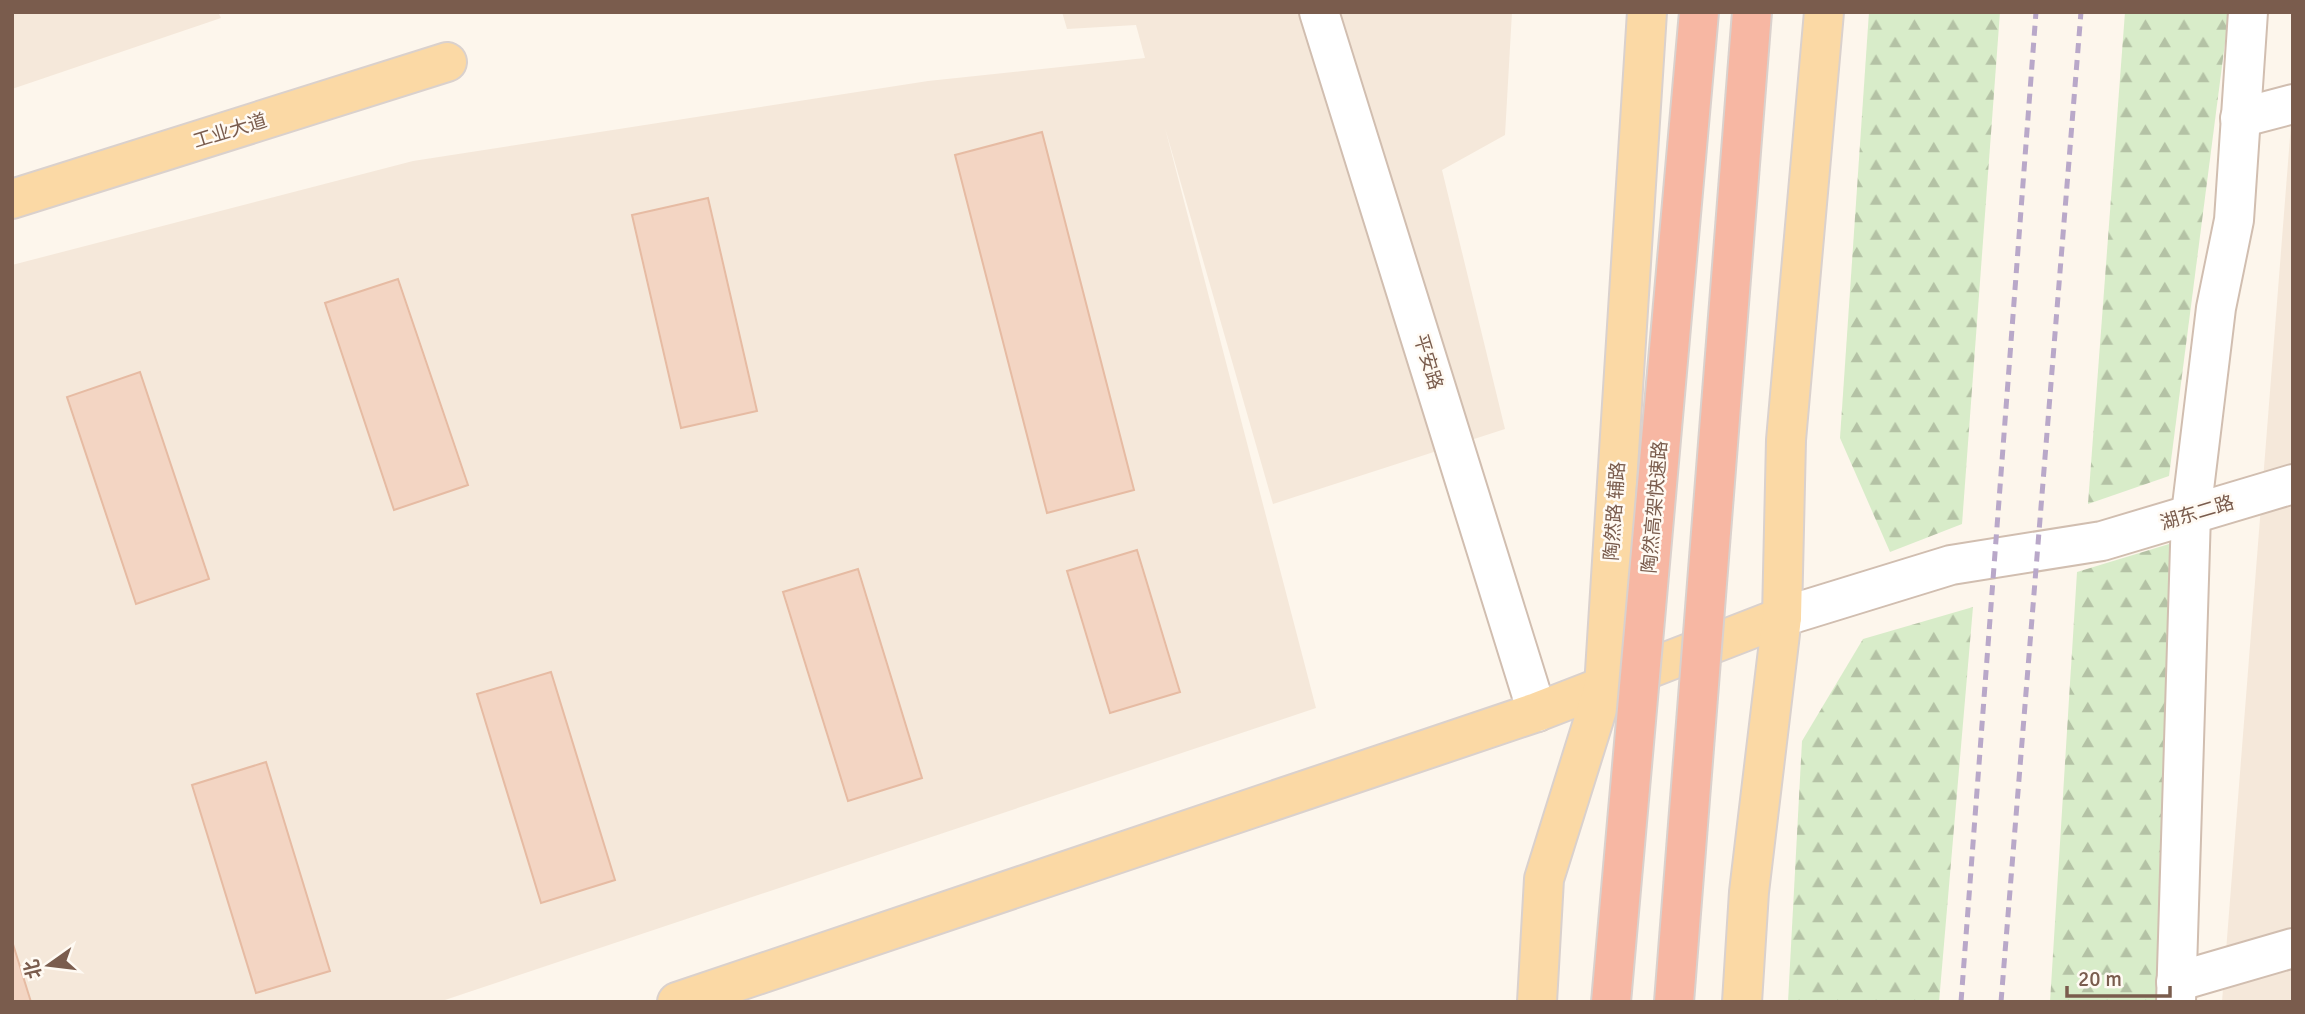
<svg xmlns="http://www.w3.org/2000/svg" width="2305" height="1014" viewBox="0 0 2305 1014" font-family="Signika,'Noto Sans SC',sans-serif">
<defs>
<pattern id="forest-firs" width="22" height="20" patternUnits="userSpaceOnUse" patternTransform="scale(1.75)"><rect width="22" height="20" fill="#d8ecc9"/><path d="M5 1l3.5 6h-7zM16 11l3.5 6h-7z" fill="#b4c2a5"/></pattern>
</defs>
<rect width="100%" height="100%" fill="#fdf6ec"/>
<!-- residential -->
<g fill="#f5e8da">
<path d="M12,12h206l3,6 -209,71z"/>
<path d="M1062,12h450l-7,123 -63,35 63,259 -232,75 -108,-376 151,580 -877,294h-427v-737l401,-104 515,-80 217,-23 -9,-33 -69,4z"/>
<path d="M2293,99v903h-71z"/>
</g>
<!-- forest -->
<g fill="url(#forest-firs)">
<path d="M1869,12h131l-38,512 -72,28 -50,-114z"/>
<path d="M2125,12h104l-60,464 -81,28z"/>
<path d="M2179,541l-20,461h-109l27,-430z"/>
<path d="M1973,607l-34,395h-151l14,-261 61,-102z"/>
</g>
<!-- building -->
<g fill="#f3d5c3" stroke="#e6bba3" stroke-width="2">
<path d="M1042,132l92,358 -87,23 -92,-358z"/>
<path d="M708,198l49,213 -76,17 -49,-213z"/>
<path d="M398,279l70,206 -74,25 -69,-207z"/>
<path d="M140,372l69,207 -73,25 -69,-207z"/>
<path d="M1137,550l43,142 -70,21 -43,-142z"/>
<path d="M858,569l64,209 -74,23 -65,-209z"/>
<path d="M551,672l64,208 -74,23 -64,-209z"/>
<path d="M266,762l64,209 -74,22 -64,-208z"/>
<path d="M12,941l19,61h-19z"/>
</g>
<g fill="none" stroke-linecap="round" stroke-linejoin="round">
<defs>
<g id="minor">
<path d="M1319,12l218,700"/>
<path d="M2240,118l53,-14"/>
<path d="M1782,617l169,-52 151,-24 191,-57"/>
<path d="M2176,982l117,-34"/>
<path d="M2176,1002l15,-488 25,-206 18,-88 14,-208"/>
</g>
<g id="major">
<path d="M12,199l435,-137"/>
<path d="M677,1002l860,-290 245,-95"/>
<path d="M1537,1002l7,-123 60,-192 43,-675"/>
<path d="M1742,1002l7,-110 33,-275 4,-177 38,-428"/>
</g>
</defs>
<!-- minor casing -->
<use href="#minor" stroke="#d1beb0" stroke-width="42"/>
<!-- major casing -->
<use href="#major" stroke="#dad1cd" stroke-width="42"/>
<!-- minor -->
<use href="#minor" stroke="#fff" stroke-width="38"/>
<!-- major -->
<use href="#major" stroke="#fbd9a5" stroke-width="38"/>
<!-- rail -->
<g stroke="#b9a8c9" stroke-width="5" stroke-dasharray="10 7" stroke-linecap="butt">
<path d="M1961,1002l75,-990"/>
<path d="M2001,1002l80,-990"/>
</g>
<defs>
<g id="highway-bridge">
<path d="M1611,1002l88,-990"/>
<path d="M1674,1002l78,-990"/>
</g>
</defs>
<!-- highway-bridge casing -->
<use href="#highway-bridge" stroke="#dad1cd" stroke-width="42" stroke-linecap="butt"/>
<!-- highway-bridge -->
<use href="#highway-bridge" stroke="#f7b7a3" stroke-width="38"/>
</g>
<g text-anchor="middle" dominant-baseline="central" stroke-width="5" stroke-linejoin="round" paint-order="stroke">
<!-- street labels -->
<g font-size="19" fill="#7a5c4d" stroke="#fffaf3">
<text transform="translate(230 131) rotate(-17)">工业大道</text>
<text transform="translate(1428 362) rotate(73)">平安路</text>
<text transform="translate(1655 507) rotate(-85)">陶然高架快速路</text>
<text transform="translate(1615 511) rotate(-86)">陶然路 辅路</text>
<text transform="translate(2197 513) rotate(-17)">湖东二路</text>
</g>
</g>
<!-- border -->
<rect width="2305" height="1014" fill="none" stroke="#7a5c4d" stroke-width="28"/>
<!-- north arrow -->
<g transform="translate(49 965) rotate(256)" stroke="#fffaf3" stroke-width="5" paint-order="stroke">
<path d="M0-5L12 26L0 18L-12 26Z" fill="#7a5c4d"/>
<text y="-10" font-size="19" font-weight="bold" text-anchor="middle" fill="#7a5c4d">北</text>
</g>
<!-- scale -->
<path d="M2067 986v10h103v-10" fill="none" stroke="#7a5c4d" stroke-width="3.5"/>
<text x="2078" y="986" font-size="21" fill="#7a5c4d" stroke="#fffaf3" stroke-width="5" paint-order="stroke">20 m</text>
</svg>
